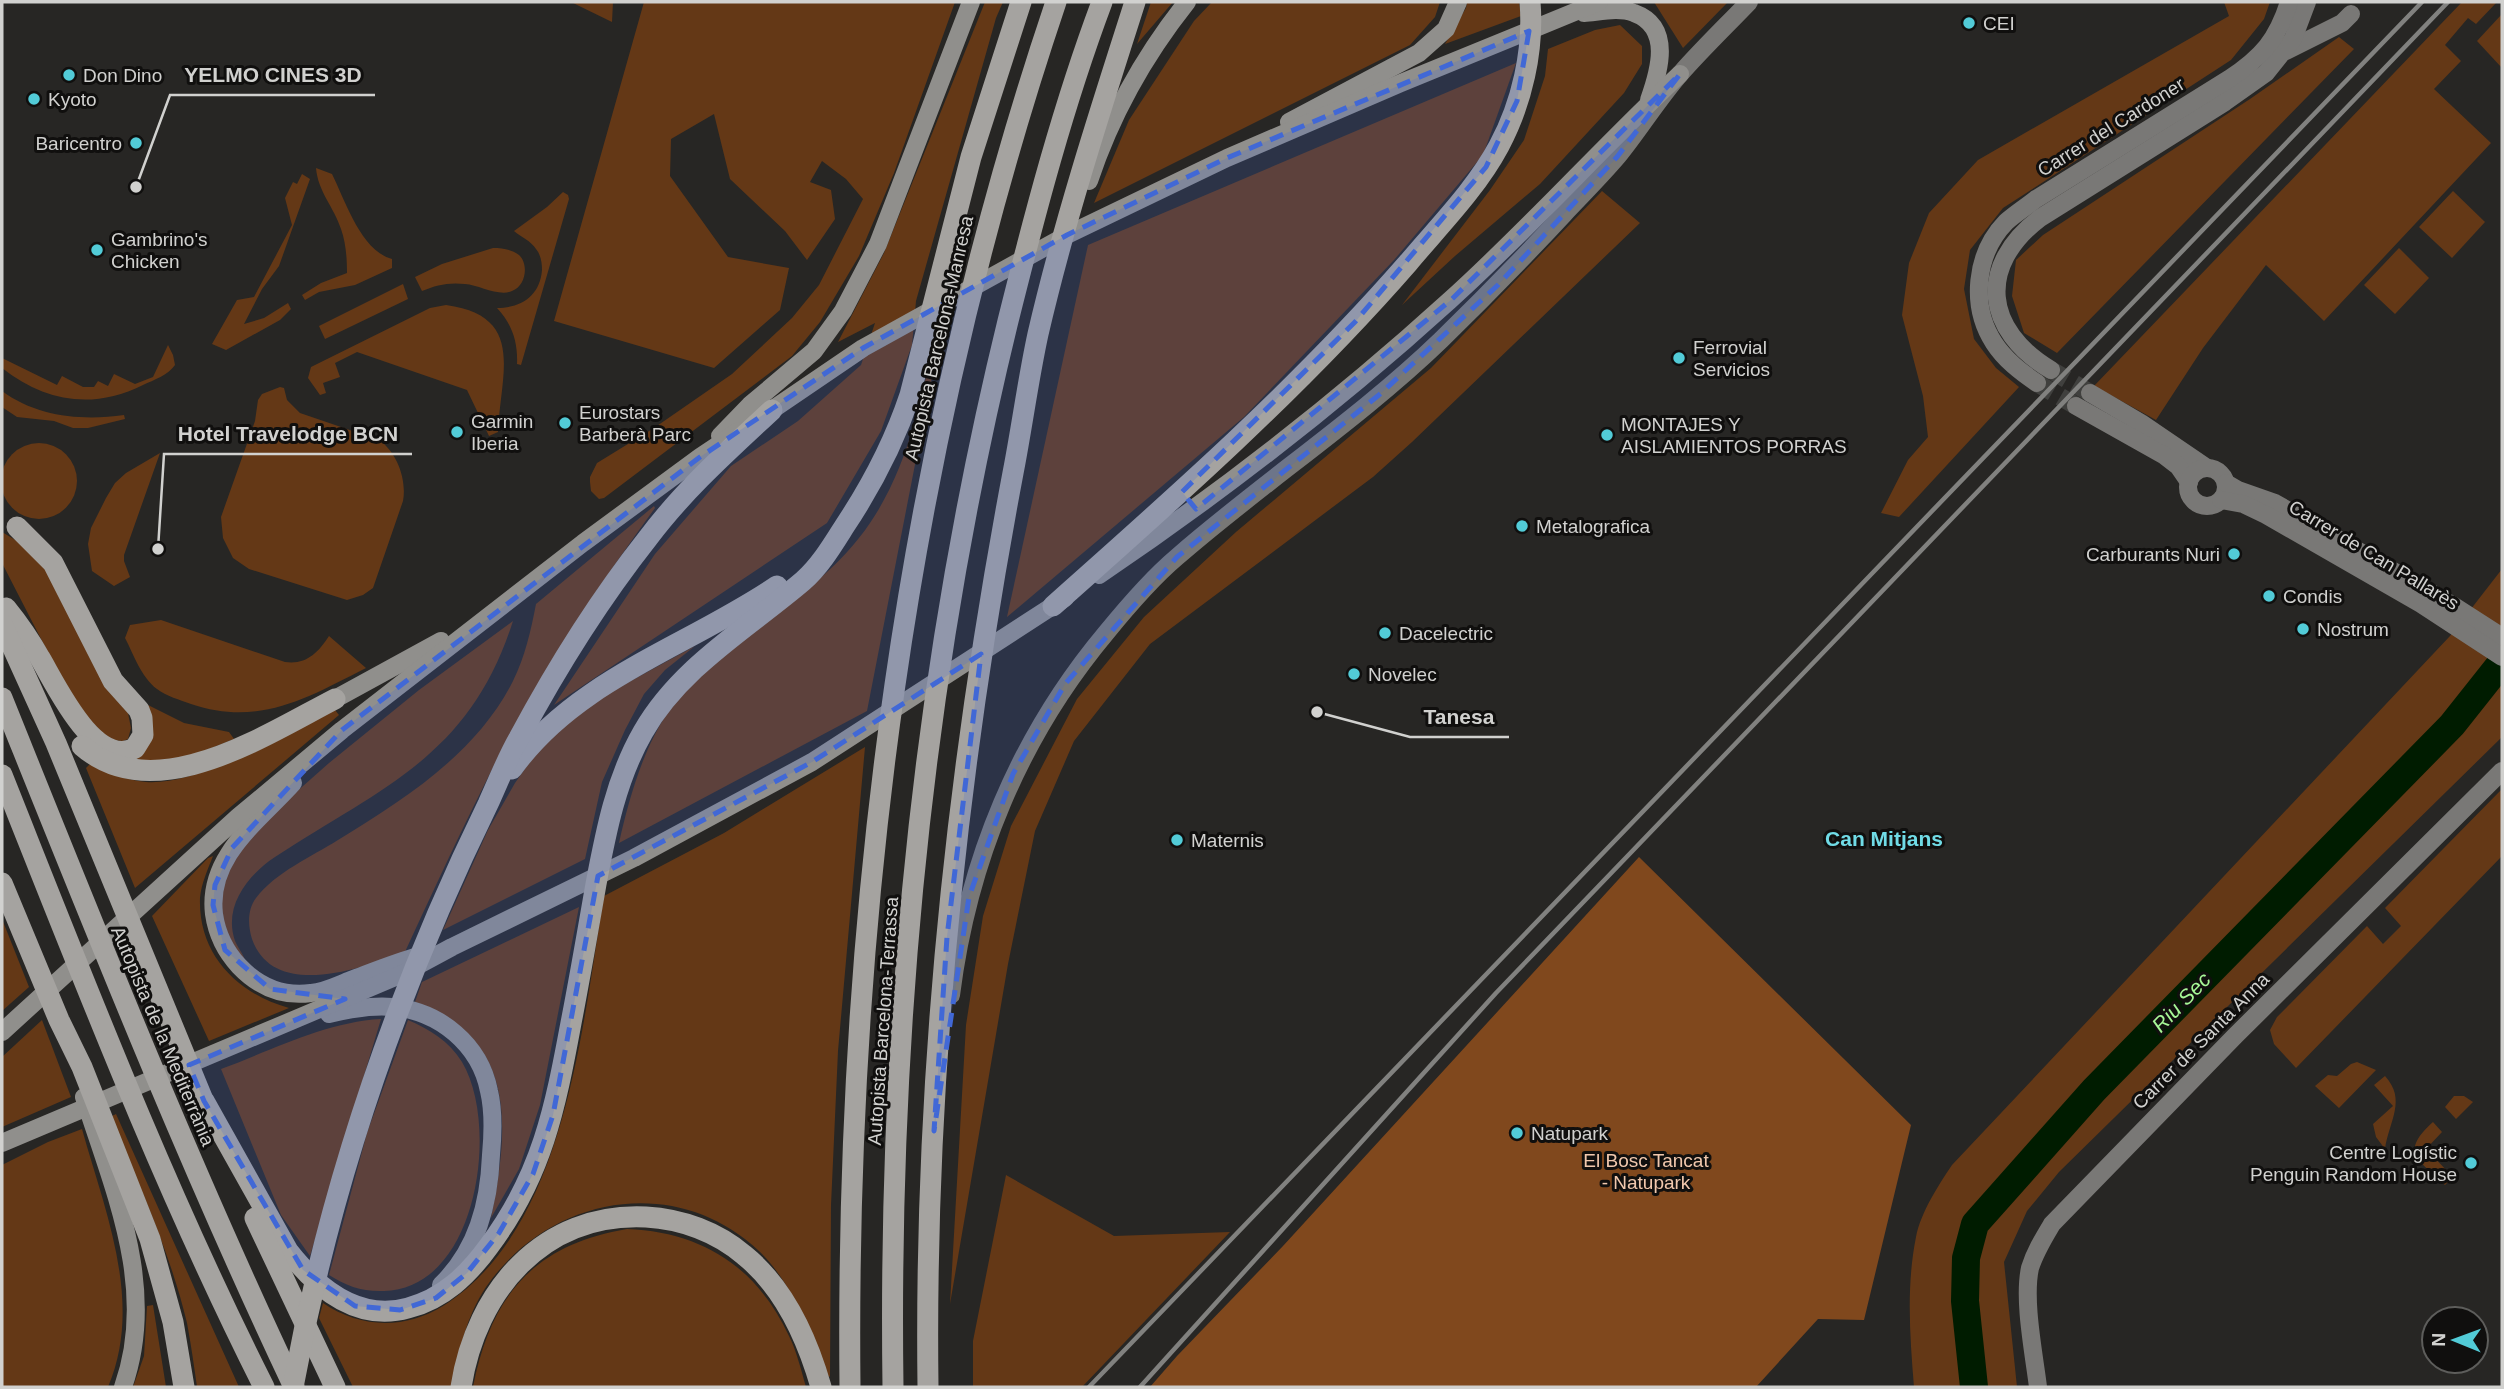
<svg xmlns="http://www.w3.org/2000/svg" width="2504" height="1389" viewBox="0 0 2504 1389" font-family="Helvetica,sans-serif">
<rect width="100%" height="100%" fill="#272624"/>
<!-- green -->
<g fill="#643816">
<path d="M571,2h42l-1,20z"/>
<path d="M644,2h311l-61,171 -35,83 -39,66 -28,34 -188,142 -5,1 -8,-8 -1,-9v-5l7,-14 57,-35 78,-54 60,-56 27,-33 44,-86 -17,-20 -24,-18 -12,21 21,8 4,29 -28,41 -22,-29 -55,-52 -16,-65 -43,25 -1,37 58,81 61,11 -9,42 -66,58 -160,-47z"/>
<path d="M985,2h18l-7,16 -80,283 -4,44 -31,86 -54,92 -273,182 101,-151 76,-88 67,-45 63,-56 14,-42 -37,19 46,-89z"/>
<path d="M1151,2h22l-36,42z"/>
<path d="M1212,2h228l-5,15 -25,28 -316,158 35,-83 65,-99z"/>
<path d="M1467,2h52l2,14 -76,28 21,-36z"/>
<path d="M1654,2h74l-45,46z"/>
<path d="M2224,2h46l-6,17 -33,41 -228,148 -33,42 -6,39 10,50 22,29 23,19 -120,130 -18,-4 27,-53 20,-23 -5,-41 -21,-81 7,-52 20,-50 49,-53 251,-144z"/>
<path d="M2462,2h35l-21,22 -8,-6 -23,27 16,16 -27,28 57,54 -167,178 -58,-56 -63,83 -47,72 -62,-34z"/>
<path d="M2502,14v54l-25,-27z"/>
<path d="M1620,25l22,21v18l-18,29 -84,91 -85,72 -53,49 88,-115 34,-50 21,-64 3,-27 47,-19z"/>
<path d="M2339,37l15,12 -297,304 -33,-20 -12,-37 4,-36 27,-25 207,-136z"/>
<path d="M1516,63l-33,92 -89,105 -150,157 -237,200 81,-372z"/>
<path d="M316,168l16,6c13,26 29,77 60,85v9l-37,17 -36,7 -14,8 -3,-5 19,-12 26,-10c0,-14 -1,-30 -6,-44 -7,-22 -23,-37 -25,-61z"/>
<path d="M302,174l8,5 -31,87 -17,23 -18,35 20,-6 24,-15 3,6 -11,11 -54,30 -14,-6 25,-44 17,-3 38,-72 -7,-27 8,-16 4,2z"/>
<path d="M1602,191l38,32 -228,219 -39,35 -223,167 -76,97 -39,90 -27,133 -58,340 16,-279 17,-109 28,-90 66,-127 67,-82 92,-85 195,-164z"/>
<path d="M2453,191l32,31 -33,36 -33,-31z"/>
<path d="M563,192l5,3 1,4 -48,166 -4,-1c1,-22 -5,-40 -20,-56 24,0 43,-12 45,-38 0,-7 -1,-15 -6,-21 -5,-8 -15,-12 -22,-18l33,-24z"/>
<path d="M493,248c9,0 18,1 26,7 10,9 7,31 -7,36 -13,6 -33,-6 -47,-7 -16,-2 -29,1 -43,7l-7,-14 27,-13z"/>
<path d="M2399,248l30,30 -34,36 -31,-29z"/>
<path d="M403,284l5,15 -83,40 -6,-13z"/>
<path d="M446,305c81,11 54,70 52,127l-9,4 -22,-46 -110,-38 -22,11 5,14 -17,6 3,10 -6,2 -12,-17 3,-11 119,-59z"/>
<path d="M942,326l-75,385 -248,132c12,-53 29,-113 67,-154 56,-61 137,-96 184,-166 39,-57 53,-129 66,-195z"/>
<path d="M168,345l5,10 2,10c-7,10 -21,15 -32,20 -50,25 -98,17 -141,-17v-10l55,27 5,-9 21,11h11l4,-6 10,5 6,-12 21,10 18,-7z"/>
<path d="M280,387l4,1 3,12 13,13 79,27c18,12 28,40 24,61l-30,87 -10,7 -16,5 -98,-31 -16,-11 -10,-20 -2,-21 34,-96 3,-21 4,-6z"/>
<path d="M2,391c35,26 81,30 122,24l1,4 -37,9h-15l-19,-7 -37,-4 -15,-10z"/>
<circle cx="39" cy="481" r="38"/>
<path d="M160,453l-36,102v6l6,16 -16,9 -22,-15 -4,-27 3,-16 15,-30 9,-15 11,-10z"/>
<path d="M654,506l1,2c-45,62 -88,125 -126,192 -46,82 -85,168 -125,254 -42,13 -130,47 -152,-15 -4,-13 -5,-29 4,-41 20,-26 55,-41 82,-58 67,-41 139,-87 175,-159 12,-24 18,-51 23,-77z"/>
<path d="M2,532l20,12 27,29 56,114 23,26 3,15 -3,11 -5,2 -14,-1 -35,-37 -72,-140z"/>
<path d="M2502,569v168l-443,435 -32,39 -23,51 13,125h-103c-4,-50 -8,-100 2,-150 5,-25 22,-51 36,-72l498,-529z"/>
<path d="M161,620l124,42c21,3 33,-9 44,-26l37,32c-59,30 -107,59 -175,36 -11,-4 -25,-8 -34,-15 -16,-12 -23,-34 -32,-51l5,-13z"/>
<path d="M513,621c-43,135 -129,165 -238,236 -27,18 -52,49 -40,84 4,9 11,16 11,25l-20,-28 -6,-42 14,-40 51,-54 44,-39 90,-73z"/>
<path d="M695,646l-30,24 -21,24 -19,36 -23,52 -17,77 -142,71 45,-100 27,-47 33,-47 46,-35z"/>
<path d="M148,705l36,18 45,9 5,7 -52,21h-56z"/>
<path d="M335,710l4,5 -204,173 -49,-120 4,-4c18,9 35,16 56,18 52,4 140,-49 189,-72z"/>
<path d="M865,747l-27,304 -7,154 -1,172 -3,-2c-18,-43 -33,-90 -68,-124 -84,-79 -210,-55 -273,36 -20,30 -28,66 -33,100h-100l-34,-69 4,-15c37,25 81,27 120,3 123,-77 139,-280 161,-410l120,-63z"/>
<path d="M2502,789v67l-206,212 -22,-24 -4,-14 7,-13 90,-91 16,18 18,-18 -16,-18z"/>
<path d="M213,856c-5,13 -12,28 -13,42 -2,57 38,96 89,110l-80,33 -57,-125 56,-58z"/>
<path d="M579,907l-39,198 -21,64 -28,49c18,-91 27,-178 -76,-216l7,-20z"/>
<path d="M2,919l27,68 -27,24z"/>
<path d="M381,1019l-71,237 -29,-41 -60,-146c51,-19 105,-47 160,-50z"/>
<path d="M42,1020l29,77 -69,30v-70z"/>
<path d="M408,1020c21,9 41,21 54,42 38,63 16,227 -78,229 -21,1 -38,-5 -55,-16l38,-142z"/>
<path d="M2357,1062l19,8 -37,38 -24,-22 13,-11 9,1 14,-12z"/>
<path d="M2385,1076c22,24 4,45 0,73l-9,-12 -3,-13 20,-18 -19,-21z"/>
<path d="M2454,1096h10l9,6 -17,17 -11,-12z"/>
<path d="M116,1114l123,273h-42c-3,-21 -6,-43 -10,-64 -17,-71 -48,-139 -77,-206z"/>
<path d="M2433,1122l9,10 -16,17 27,28 -8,8c-27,-26 -46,-32 -12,-63z"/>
<path d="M82,1129c23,83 62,174 26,258h-106v-222l46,-23z"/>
<path d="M1006,1175l108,61 116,-4 -148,155h-109v-46z"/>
<path d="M627,1229c75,3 130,38 162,107 8,16 12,34 17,51h-333c18,-91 60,-142 154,-158z"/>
<path d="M153,1305l13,82h-33l11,-31 3,-50z"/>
</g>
<!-- forest -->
<path fill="#80481d" d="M1639,857l272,268 -47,195 -46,-1 -62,68h-606l27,-31 106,-110z"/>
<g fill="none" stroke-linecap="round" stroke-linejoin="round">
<!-- river -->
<path stroke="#001c00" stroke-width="28" d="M1974,1387l-9,-86 1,-43 9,-34 119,-134 358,-365 50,-63"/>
<!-- secondary-tunnel -->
<g stroke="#40403e" stroke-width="18" stroke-dasharray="18 9" stroke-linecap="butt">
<path d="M2051,370l39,23"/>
<path d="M2037,383l39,23"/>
</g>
<!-- secondary -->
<g stroke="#797876" stroke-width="18">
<path d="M2286,51l56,-28 9,-9"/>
<path d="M2051,370c-67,-40 -74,-104 -11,-152l185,-116 41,-29 27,-34 14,-37"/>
<path d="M2037,383c-16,-11 -32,-23 -43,-40 -24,-37 -19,-89 12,-121 9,-8 20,-15 30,-23l193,-120c33,-22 48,-39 60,-77"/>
<path d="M2090,393l51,30 66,45"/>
<path d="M2076,406l89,50 13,10 11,16"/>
<circle cx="2207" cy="487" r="19"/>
<path d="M2226,483l12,7 37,13 179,103 48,31"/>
<path d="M2221,500l22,4 23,11 155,89 81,53"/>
<path d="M951,995c17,-134 68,-258 155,-362 22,-27 45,-54 71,-76 86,-75 182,-138 264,-217 42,-41 83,-83 123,-126 18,-19 37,-38 54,-58 22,-27 40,-57 63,-83 22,-25 46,-48 68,-71"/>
<path d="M2038,1387c-4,-33 -15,-87 -8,-119 5,-16 13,-29 22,-44l183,-188 267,-265"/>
</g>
<!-- primary -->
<g stroke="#908f8c" stroke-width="18">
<path d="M1584,13c15,-1 35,-6 50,0 39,14 25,59 15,87"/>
<path d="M1289,122l130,-69 27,-24 12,-27"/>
<path d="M1089,181c22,-66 55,-125 98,-179"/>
<path d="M763,416l100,-68 204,-113 160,-77 174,-75 198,-81"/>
<path d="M720,436l30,-31 64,-54 29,-40 35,-67 93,-242"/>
<path d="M1099,575c123,-83 241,-175 350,-274 80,-72 152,-153 231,-227"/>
<path d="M335,699l106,-58"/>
<path d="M293,783c-34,38 -86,73 -79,131 3,21 11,37 25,52 19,20 43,31 72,27 14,-1 27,-8 40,-13 24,-9 46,-18 71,-25"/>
<path d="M329,1014c21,-5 42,-9 63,-7 48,4 88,38 97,84 5,21 4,43 2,64 -2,49 -14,95 -50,130"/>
<path d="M2,1032l236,-215 104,-87 241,-187 117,-86 39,-26"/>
<path d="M84,1097c30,94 74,192 39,290"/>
<path d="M2,1143l398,-168 52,-28 182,-89 178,-96 253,-164"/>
</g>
<!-- highway -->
<g stroke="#a5a3a0" stroke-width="21">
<path d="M1053,606c123,-109 247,-219 355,-343 31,-37 68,-74 91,-117 23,-43 35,-96 31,-144"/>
<path d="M6,608c13,16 24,32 34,50 15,25 55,112 95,90l8,-13 -1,-17 -3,-8 -26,-29 -60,-118 -36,-36"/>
<path d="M2,624l54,119 152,369"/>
<path d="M2,698c93,231 185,463 292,689"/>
<path d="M82,746c72,63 183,-11 253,-47"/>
<path d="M512,769c64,-90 177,-123 265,-183"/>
<path d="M2,775c82,206 162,414 262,612"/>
<path d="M2,883l57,137 23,47 68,172 23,83 11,65"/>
<path d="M204,1101l84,150c29,37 70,71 120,57 35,-9 60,-33 81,-62 53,-71 66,-137 82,-223 9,-46 17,-93 25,-139 10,-53 20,-105 47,-152 37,-65 105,-104 160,-151 17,-15 29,-35 41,-54 28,-42 50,-84 66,-132l61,-238 50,-155"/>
<path d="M255,1218l80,169"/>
<path d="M293,1387c37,-202 105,-399 195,-583 10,-22 19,-45 31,-66 37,-69 80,-138 129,-200 36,-48 80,-87 124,-128"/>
<path d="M461,1387c15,-96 82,-175 185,-170 36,2 71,15 98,38 41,33 63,83 77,132"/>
<path d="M850,1387c-5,-468 56,-941 206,-1385"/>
<path d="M893,1387c-5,-357 30,-719 115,-1066 27,-108 55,-215 94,-319"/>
<path d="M928,1387c-4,-306 28,-613 85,-914 9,-46 15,-93 25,-139 26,-112 62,-223 97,-332"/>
</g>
<!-- rail -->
<g stroke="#81817f" stroke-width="4.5">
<path d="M1089,1387l1333,-1385"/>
<path d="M1140,1387l356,-394 952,-991"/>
</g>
</g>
<!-- marked area -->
<path fill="#4168d6" fill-opacity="0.2" stroke="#4168d6" stroke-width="5" stroke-dasharray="14 9" stroke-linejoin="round" d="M1529,31l-12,70 -31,66 -131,155 -173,170 14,17 255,-209 229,-226 -63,83 -119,128 -119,110 -202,162 -112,127 -52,90 -44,123 -35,234 13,-194 34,-283 -169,108 -214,114 -45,239 -20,59 -34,59 -32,40 -31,25 -36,12 -45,-4 -52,-36 -99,-169 -15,-36 156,-66 -75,-10 -45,-39 -12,-45 2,-20 17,-37 110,-118 358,-273 163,-109 204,-113 160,-77z"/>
<!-- markers -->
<g fill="#52cbd7" stroke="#100f0e" stroke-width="2.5">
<circle cx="1969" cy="23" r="7"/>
<circle cx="69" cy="75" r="7"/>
<circle cx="34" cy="99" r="7"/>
<circle cx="136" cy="143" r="7"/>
<circle cx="97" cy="250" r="7"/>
<circle cx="1679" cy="358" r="7"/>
<circle cx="565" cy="423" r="7"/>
<circle cx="457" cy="432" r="7"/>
<circle cx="1607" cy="435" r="7"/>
<circle cx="1522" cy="526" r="7"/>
<circle cx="2234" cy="554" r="7"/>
<circle cx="2269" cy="596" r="7"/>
<circle cx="2303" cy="629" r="7"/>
<circle cx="1385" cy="633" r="7"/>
<circle cx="1354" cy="674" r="7"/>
<circle cx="1177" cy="840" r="7"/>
<circle cx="1517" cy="1133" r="7"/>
<circle cx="2471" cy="1163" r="7"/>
</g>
<g text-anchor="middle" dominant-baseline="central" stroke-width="6" stroke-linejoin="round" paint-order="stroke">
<!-- poi labels -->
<g font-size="19" fill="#d1d1cf" stroke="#100f0e" text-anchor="start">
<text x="1983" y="23">CEI</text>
<text x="83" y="75">Don Dino</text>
<text x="48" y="99">Kyoto</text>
<text x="122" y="143" text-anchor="end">Baricentro</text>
<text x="111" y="239">Gambrino's<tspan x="111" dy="22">Chicken</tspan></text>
<text x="1693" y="347">Ferrovial<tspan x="1693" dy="22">Servicios</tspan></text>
<text x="579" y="412">Eurostars<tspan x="579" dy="22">Barberà Parc</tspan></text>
<text x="471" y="421">Garmin<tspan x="471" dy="22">Iberia</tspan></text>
<text x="1621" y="424">MONTAJES Y<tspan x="1621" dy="22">AISLAMIENTOS PORRAS</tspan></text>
<text x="1536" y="526">Metalografica</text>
<text x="2220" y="554" text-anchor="end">Carburants Nuri</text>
<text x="2283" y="596">Condis</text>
<text x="2317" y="629">Nostrum</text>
<text x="1399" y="633">Dacelectric</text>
<text x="1368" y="674">Novelec</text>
<text x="1191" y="840">Maternis</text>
<text x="1531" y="1133">Natupark</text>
<text x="2457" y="1152" text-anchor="end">Centre Logístic<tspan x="2457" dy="22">Penguin Random House</tspan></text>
</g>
<!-- street labels -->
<g font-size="19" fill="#d1d1cf" stroke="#100f0e">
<text transform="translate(2111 127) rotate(-32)">Carrer del Cardoner</text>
<text transform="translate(939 338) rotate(-77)">Autopista Barcelona-Manresa</text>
<text transform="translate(2374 555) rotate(31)">Carrer de Can Pallarès</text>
<text transform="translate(883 1021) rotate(-86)">Autopista Barcelona-Terrassa</text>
<text transform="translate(163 1036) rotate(67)">Autopista de la Mediterrània</text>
<text transform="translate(2201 1041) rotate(-45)">Carrer de Santa Anna</text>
</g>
<!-- park labels -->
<g font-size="19" fill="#f1c8ad" stroke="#100f0e">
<text x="1646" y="1160">El Bosc Tancat<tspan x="1646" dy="22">- Natupark</tspan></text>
</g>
<!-- neighbourhood labels -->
<g font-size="21" font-weight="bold" fill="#70dbe6" stroke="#100f0e">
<text x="1884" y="838">Can Mitjans</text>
</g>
<!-- water labels -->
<g font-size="21" font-style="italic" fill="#a7f797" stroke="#100f0e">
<text transform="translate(2181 1002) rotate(-46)">Riu Sec</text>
</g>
</g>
<!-- callouts -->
<path fill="none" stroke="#d1d1cf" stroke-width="2.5" d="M136 187L170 95H375M158 549L164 454H412M1317 712L1410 737H1509"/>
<g fill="#d1d1cf" stroke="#100f0e" stroke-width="2.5">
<circle cx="136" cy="187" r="7"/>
<circle cx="158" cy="549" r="7"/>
<circle cx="1317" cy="712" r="7"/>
</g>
<g font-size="21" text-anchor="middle" font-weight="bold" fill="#d1d1cf" stroke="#100f0e" stroke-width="6" stroke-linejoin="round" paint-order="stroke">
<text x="273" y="82">YELMO CINES 3D</text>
<text x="288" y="441">Hotel Travelodge BCN</text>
<text x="1459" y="724">Tanesa</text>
</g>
<!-- border -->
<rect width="2504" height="1389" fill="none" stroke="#d1d1cf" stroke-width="7"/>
<!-- north arrow -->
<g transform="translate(2455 1340) rotate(271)"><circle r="33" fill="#100f0e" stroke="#5d5d5b" stroke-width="2"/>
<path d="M0-5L12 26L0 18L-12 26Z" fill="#52cbd7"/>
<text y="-10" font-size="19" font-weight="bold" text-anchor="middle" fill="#d1d1cf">N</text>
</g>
</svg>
